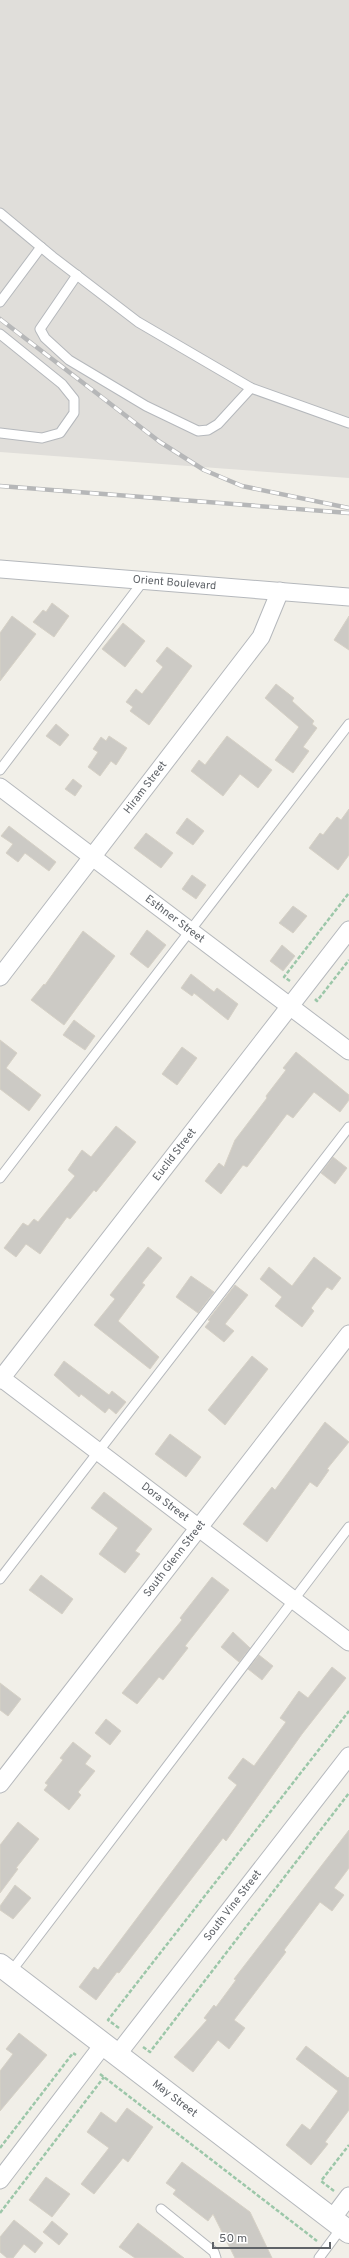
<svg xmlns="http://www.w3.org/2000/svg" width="349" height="2258" viewBox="0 0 349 2258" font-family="Overpass,sans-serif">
<rect width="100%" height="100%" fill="#f1efe8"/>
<!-- industrial -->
<path fill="#e0deda" d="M0,0h349v478l-349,-26z"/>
<!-- building -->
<g fill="#cccac5" stroke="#d6d1c6">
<path d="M52,603l17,13 -15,21 -21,-15 10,-12 3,2z"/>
<path d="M12,616l24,18 -36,47v-48z"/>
<path d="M349,616v34l-15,-10z"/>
<path d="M123,623l22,18 -20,26 -23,-18z"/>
<path d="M167,647l25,19 -43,59 -19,-14 3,-4 -7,-5 10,-13 6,5 21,-27 -7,-6z"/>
<path d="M276,684l18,14 -2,3 22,20 -2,3 5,4 -14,19 6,4 -16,22 -18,-13 24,-33 -34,-29z"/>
<path d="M56,724l13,11 -9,11 -14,-10z"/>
<path d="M109,736l18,12 -11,17 -5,-4 -11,15 -12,-9 10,-15 -5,-3 8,-12 5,4z"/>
<path d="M227,736l45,34 -14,18 -18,-14 -17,22 -32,-25 8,-11 6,5z"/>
<path d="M73,779l9,7 -7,10 -10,-7z"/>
<path d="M349,809v46l-11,15 -29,-22 11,-15 3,2 14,-18 4,3z"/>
<path d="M187,818l17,13 -11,14 -17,-12z"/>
<path d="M9,826l47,36 -7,9 -24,-18 -7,9 -12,-9 7,-9 -12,-8z"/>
<path d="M146,833l27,20 -12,15 -27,-20z"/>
<path d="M192,875l14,10 -10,14 -14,-10z"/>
<path d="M293,906l14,10 -14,17 -14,-10z"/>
<path d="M147,930l19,15 -18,23 -18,-14z"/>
<path d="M83,931l32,25 -51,69 -33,-25 13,-16 1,1z"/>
<path d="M282,945l13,11 -12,15 -13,-10z"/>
<path d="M191,974l23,18 3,-4 21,16 -10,16 -34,-27 -2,3 -11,-8z"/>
<path d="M74,1020l21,16 -10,14 -22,-15z"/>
<path d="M0,1040l17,13 -11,15 35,27 -12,16 -29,-22z"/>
<path d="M182,1047l15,11 -20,27 -15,-11z"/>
<path d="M296,1052l53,43v5l-9,12 -26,-20 -21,26 -6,-4 -40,53 -4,-2 -22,29 -16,-13 14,-18 5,4 11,-27 32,-42 -1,-2 20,-26 -3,-2z"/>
<path d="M116,1126l20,16 -40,50 -2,-2 -24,29 -3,-2 -27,37 -14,-10 -10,13 -12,-9 19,-25 5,3 6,-7 4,3 37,-46 -7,-6 14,-20 9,7z"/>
<path d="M333,1157l14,11 -12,16 -14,-11z"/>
<path d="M148,1247l14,11 -20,25 3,2 -27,36 41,36 -9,12 -56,-44 21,-26 -5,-4z"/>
<path d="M314,1257l27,21 -9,12 -5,-3 -16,21 3,3 -12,16 -27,-21 7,-9 -22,-18 9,-12 23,19z"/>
<path d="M191,1276l23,16 -16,21 -22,-16z"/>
<path d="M235,1285l13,10 -23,29 9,7 -10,11 -19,-15 5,-6 -2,-1z"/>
<path d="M252,1356l16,13 -43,56 -17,-15z"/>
<path d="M64,1361l45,34 3,-4 14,11 -10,12 -7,-6 -4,5 -24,-19 -2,3 -25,-22z"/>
<path d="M325,1422l24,20 -22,27 2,1 -12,17 -7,-5 -43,60 -24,-18 29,-37 3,3z"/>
<path d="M170,1434l31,23 -15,20 -31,-23z"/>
<path d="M104,1492l48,37 -17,22 5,3 -15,19 -26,-19 19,-26 -27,-20z"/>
<path d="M41,1575l32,24 -11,15 -33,-24z"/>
<path d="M212,1577l17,13 -44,56 3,2 -25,32 -4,-3 -22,27 -15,-11 60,-73 -2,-2z"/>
<path d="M233,1632l17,16 -11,14 -18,-15z"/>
<path d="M259,1655l14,11 -11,14 -14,-11z"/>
<path d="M332,1667l14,11 -44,56 -76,107 -3,-3 -104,135 -2,-1 -21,28 -17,-13 15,-20 4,3 139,-185 -9,-7 15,-20 11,8 32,-44 -6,-4 19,-27 9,7z"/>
<path d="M0,1683l21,16 -13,17 -8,-6z"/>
<path d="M106,1719l15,12 -11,14 -15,-12z"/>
<path d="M73,1742l18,14 -6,8 10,7 -17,21 3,3 -12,15 -25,-20 4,-5 -3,-2 18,-23 -3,-2z"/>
<path d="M18,1822l21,17 -23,29 2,1 -18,24v-48z"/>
<path d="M349,1830v38l-15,20 10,7 -12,16 -12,-9 -36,48 2,2 -52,68 11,8 -16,21 -11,-9 -25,32 -19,-15 33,-37 -3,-2 10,-13 2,2 20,-27 -2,-1z"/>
<path d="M15,1885l16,13 -18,21 -13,-9v-4z"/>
<path d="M19,2033l28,22 -47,56v-40l13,-17 -7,-5z"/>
<path d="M306,2046l42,32 1,-1v33l-24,32 3,2 -17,21 -25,-20 16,-21 8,6 28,-39 -42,-32z"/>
<path d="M127,2108l26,19 -25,35 -5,-4 -29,36 -13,-10 28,-36 -22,-16 14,-20 15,11z"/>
<path d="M182,2162l68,50 22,46h-37l-22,-44 -5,7 -35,-27 3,-4 -10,-7z"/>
<path d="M46,2177l24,17 -18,23 -23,-17z"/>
<path d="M14,2220l29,23 -8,10 -11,-9 -11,14h-6l-7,-6v-15z"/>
<path d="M52,2221l16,13 -9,11 -16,-13z"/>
<path d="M138,2223l46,35h-49l-16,-11z"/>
</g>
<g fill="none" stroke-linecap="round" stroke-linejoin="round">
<defs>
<g id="service">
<path d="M0,213l53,44 85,65 113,66 98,35"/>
<path d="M77,275l-37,54 5,9 24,22 77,46 52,25 10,-1 10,-6 33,-36"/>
<path d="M0,302l41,-55"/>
<path d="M0,334l62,50 12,15v14l-14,20 -18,5 -42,-5"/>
<path d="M0,770l144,-190"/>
<path d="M0,1178l349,-454"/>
<path d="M0,1579l349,-452"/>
<path d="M10,1973l339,-446"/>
<path d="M161,2209l53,43 2,6"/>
<path d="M319,2258l23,-31"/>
</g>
<g id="minor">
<path id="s1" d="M0,569l349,28"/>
<path id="s2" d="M0,787l349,264"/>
<path id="s3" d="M0,977l261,-340 19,-46"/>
<path id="s4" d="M0,1377l349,265"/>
<path id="s5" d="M0,1380l349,-450"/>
<path id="s6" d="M0,1784l349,-450"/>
<path id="s7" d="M117,2055l232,-299"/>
<path d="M0,2180l103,-135"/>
<path d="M331,2220l18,-24"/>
</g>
<g id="tertiary">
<path id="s8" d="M0,1965l349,267"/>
</g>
</defs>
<!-- service casing -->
<use href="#service" stroke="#b5b8bc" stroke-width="11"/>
<!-- minor casing -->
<use href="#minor" stroke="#b5b8bc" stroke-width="19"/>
<!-- tertiary casing -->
<use href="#tertiary" stroke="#b5b8bc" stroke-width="24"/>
<!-- path -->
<g stroke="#9cc7a9" stroke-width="2.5" stroke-dasharray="4 2" stroke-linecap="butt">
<path d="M290,981l-6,-4 65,-84"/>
<path d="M315,999l2,2 32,-41"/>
<path d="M119,2028l-11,-8 241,-309"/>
<path d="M143,2047l7,5 199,-259"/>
<path d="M100,2074l217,167"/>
<path d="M0,2148l73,-95 3,2"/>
<path d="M334,2191l-13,-10 28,-36"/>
<path d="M0,2213l104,-136"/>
</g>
<!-- service -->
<use href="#service" stroke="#fff" stroke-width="9"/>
<!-- minor -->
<use href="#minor" stroke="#fff" stroke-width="17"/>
<!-- tertiary -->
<use href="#tertiary" stroke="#fff" stroke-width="22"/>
<defs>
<g id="rail">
<path d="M0,319l160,123 44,28 38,16 107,22"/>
<path d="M0,486l349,27"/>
</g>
</defs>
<!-- rail casing -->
<use href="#rail" stroke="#b6b7b8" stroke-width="4.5"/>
<!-- rail -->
<use href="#rail" stroke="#fff" stroke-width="3" stroke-dasharray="9" stroke-linecap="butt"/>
</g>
<g text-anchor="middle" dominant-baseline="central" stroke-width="3.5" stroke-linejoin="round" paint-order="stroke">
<!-- street labels -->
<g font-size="11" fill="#5f6368" stroke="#fff">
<text stroke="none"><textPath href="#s1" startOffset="175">Orient Boulevard</textPath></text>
<text stroke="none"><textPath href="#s3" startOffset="239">Hiram Street</textPath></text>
<text stroke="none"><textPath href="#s2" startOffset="219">Esthner Street</textPath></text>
<text stroke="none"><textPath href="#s5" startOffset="285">Euclid Street</textPath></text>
<text stroke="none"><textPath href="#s4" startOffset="207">Dora Street</textPath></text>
<text stroke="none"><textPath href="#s6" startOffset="285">South Glenn Street</textPath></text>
<text stroke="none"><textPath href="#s7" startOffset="189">South Vine Street</textPath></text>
<text stroke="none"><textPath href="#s8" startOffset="220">May Street</textPath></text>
</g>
</g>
<!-- scale -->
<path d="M213 2242v6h117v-6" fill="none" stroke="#5f6368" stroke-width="2"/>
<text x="219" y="2242" font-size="12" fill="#5f6368" stroke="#ffffff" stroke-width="3" paint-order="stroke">50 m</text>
</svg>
